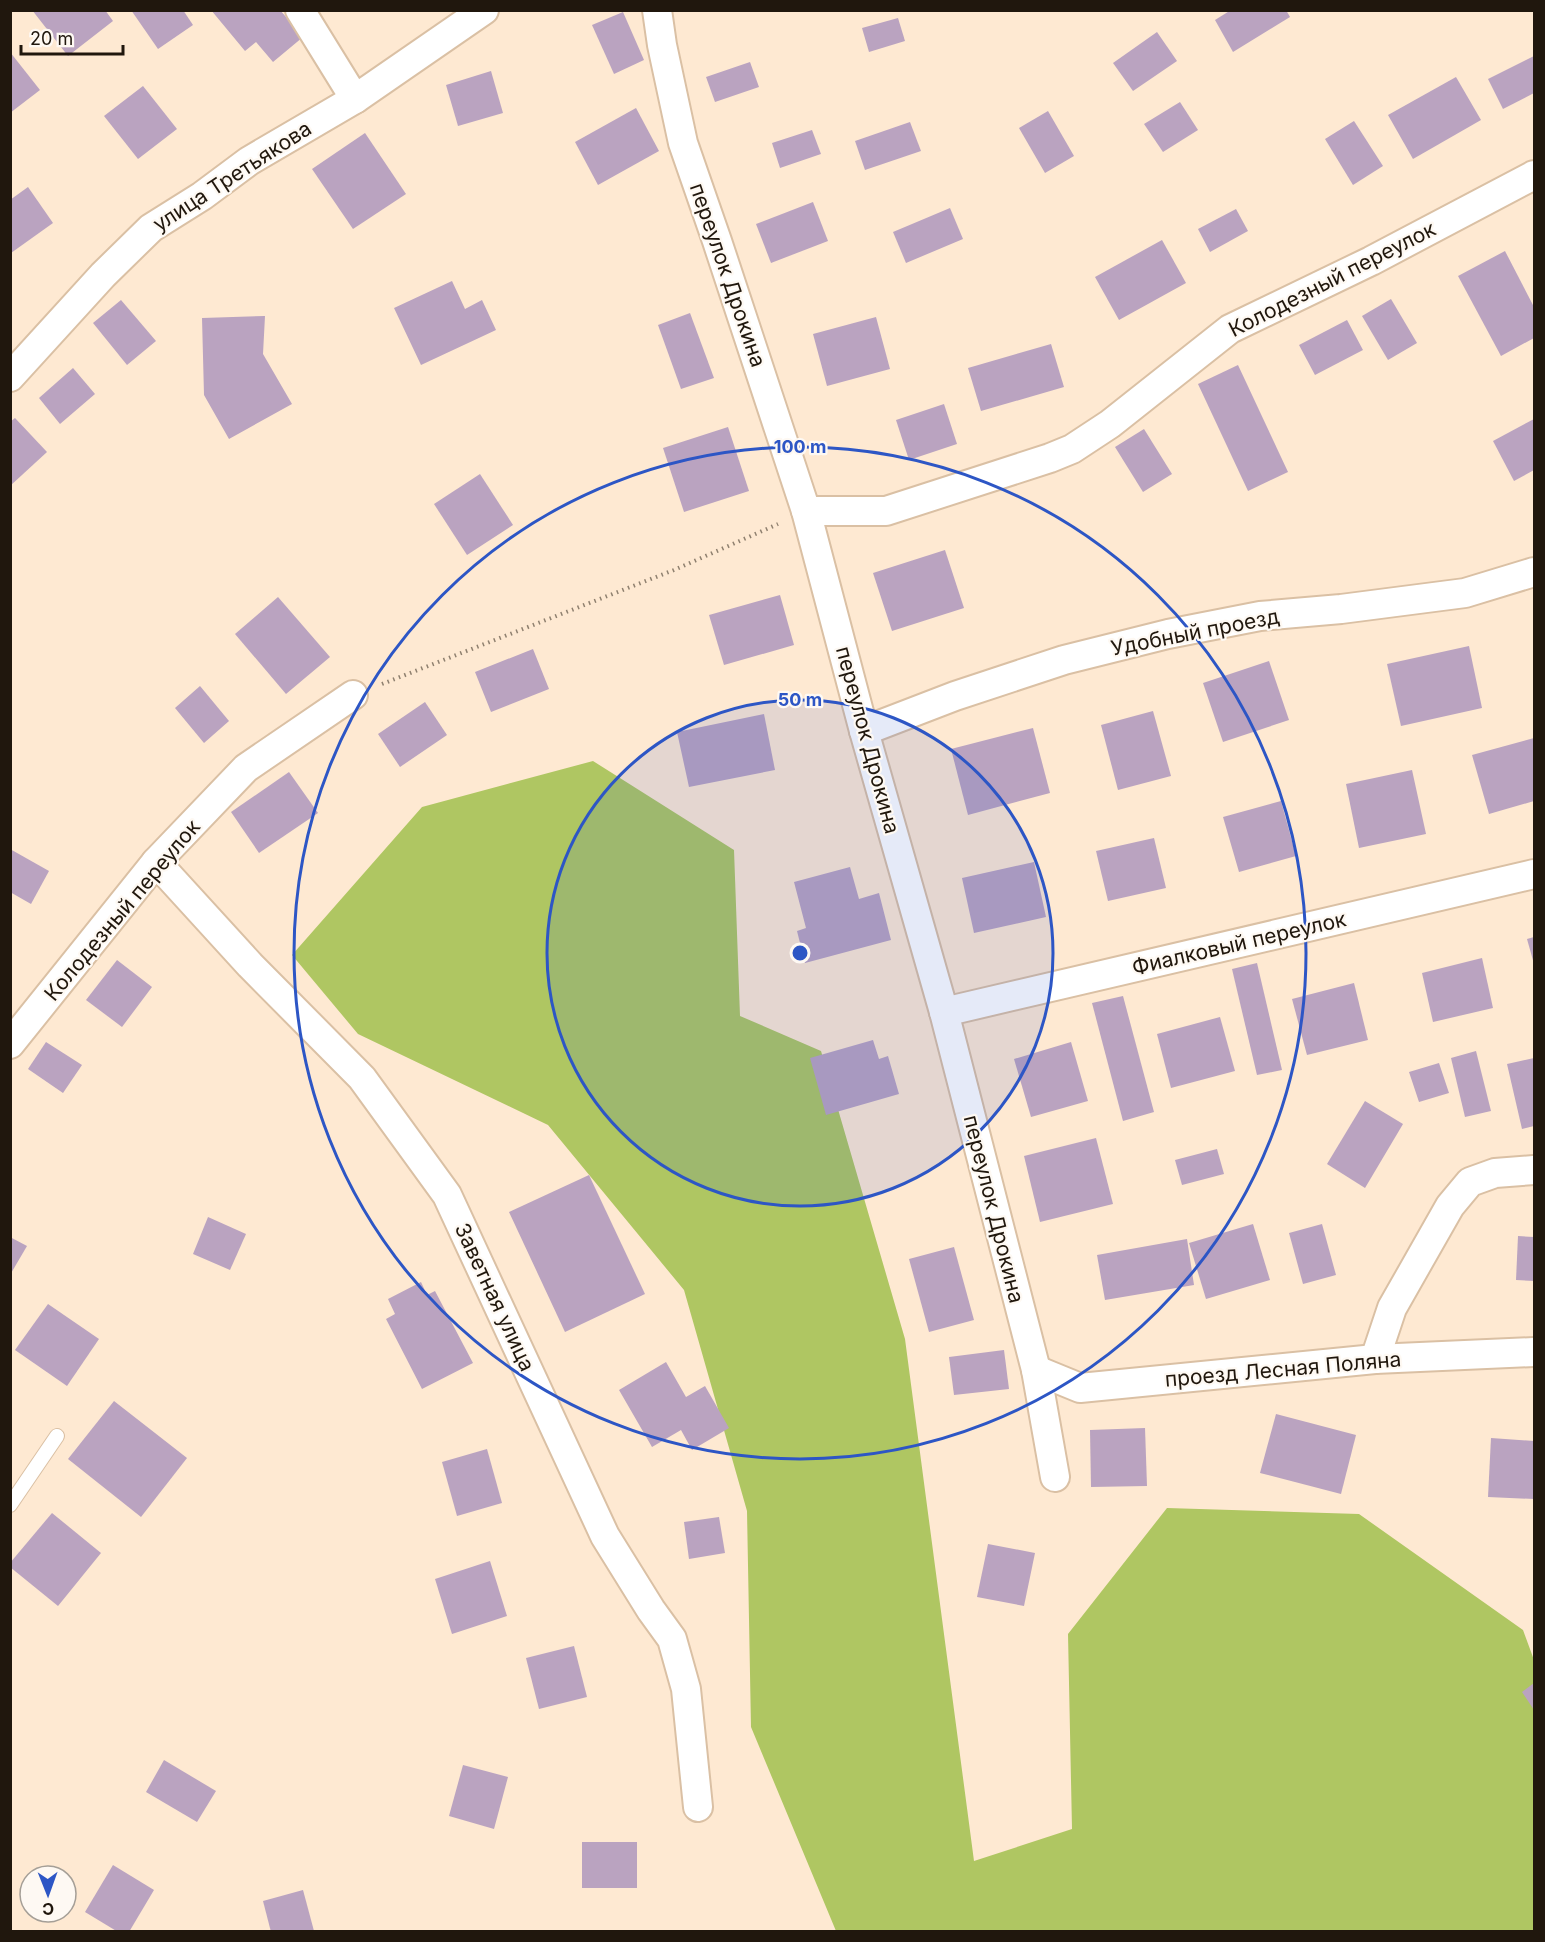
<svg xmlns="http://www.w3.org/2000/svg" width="1545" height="1942" viewBox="0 0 1545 1942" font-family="Inter,sans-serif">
<rect width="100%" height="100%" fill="#fee9d2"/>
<!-- forest -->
<path fill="#afc662" d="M593,761l141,89 6,166 81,35 84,288 69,522 98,-32 -4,-195 99,-126 192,6 164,116 11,30v271h-698l-85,-204 -4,-216 -63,-221 -136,-165 -190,-91 -66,-79 130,-148z"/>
<!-- building -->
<g fill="#baa3c0">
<path d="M32,10h73l8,11 -45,35z"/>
<path d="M131,10h52l10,15 -35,24z"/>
<path d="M211,10h69l23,27 -30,25 -17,-20 -11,9z"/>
<path d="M1231,10h55l4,7 -57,35 -18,-32z"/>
<path d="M623,12l21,48 -30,14 -22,-49z"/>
<path d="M898,18l7,23 -36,11 -7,-24z"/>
<path d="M1157,32l20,29 -44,30 -20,-28z"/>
<path d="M10,52l30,38 -30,23z"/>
<path d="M1534,56v37l-31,16 -15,-30z"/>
<path d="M750,62l9,25 -44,15 -9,-25z"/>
<path d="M491,71l12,42 -45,13 -12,-41z"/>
<path d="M1456,77l25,43 -68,39 -25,-44z"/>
<path d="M143,86l34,43 -39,30 -34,-43z"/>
<path d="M1180,102l18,28 -35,22 -19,-28z"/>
<path d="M636,108l23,43 -61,34 -23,-43z"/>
<path d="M1048,111l26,45 -29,17 -26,-45z"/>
<path d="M1354,121l29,45 -30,19 -28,-46z"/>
<path d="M910,122l11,29 -56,19 -10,-29z"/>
<path d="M812,130l9,24 -41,14 -8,-25z"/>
<path d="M365,133l41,61 -53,35 -41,-60z"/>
<path d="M28,187l25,36 -42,30 -1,-53z"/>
<path d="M813,202l15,39 -57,22 -15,-39z"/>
<path d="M950,208l13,31 -57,24 -13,-31z"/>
<path d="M1236,209l12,22 -38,21 -12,-23z"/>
<path d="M1162,240l24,43 -67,37 -24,-43z"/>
<path d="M1505,251l29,56v31l-33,18 -43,-80z"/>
<path d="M452,281l13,28 17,-9 14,30 -75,35 -27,-57z"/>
<path d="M1391,299l26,44 -29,17 -26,-44z"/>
<path d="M121,300l35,41 -29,24 -34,-42z"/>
<path d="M690,313l24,65 -33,11 -23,-64z"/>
<path d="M265,316l-2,38 29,50 -63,35 -25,-44 -2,-77z"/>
<path d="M876,317l14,52 -63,17 -14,-52z"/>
<path d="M1347,320l16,30 -48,25 -16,-30z"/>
<path d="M1051,344l13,43 -83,24 -13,-43z"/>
<path d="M1238,365l50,107 -40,19 -50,-107z"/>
<path d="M73,368l22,26 -35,30 -21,-26z"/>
<path d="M944,404l13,40 -48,16 -13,-40z"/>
<path d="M15,418l32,34 -37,34v-64z"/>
<path d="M1534,419v51l-20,11 -21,-40z"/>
<path d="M728,427l21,64 -65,21 -21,-64z"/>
<path d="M1144,429l28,45 -29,18 -28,-45z"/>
<path d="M480,474l33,51 -46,30 -33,-51z"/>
<path d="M945,550l19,58 -72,23 -19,-58z"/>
<path d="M780,595l14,50 -70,20 -15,-50z"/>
<path d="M278,597l52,60 -44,37 -51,-60z"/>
<path d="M1469,646l13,62 -81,18 -14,-62z"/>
<path d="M533,649l16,40 -58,23 -16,-40z"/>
<path d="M1269,661l20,59 -66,22 -20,-59z"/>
<path d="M200,686l29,35 -25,22 -29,-35z"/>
<path d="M425,702l22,33 -47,32 -22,-33z"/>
<path d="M1153,711l18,65 -53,14 -17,-65z"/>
<path d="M764,714l11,56 -86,17 -12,-55z"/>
<path d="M1033,728l17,65 -82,22 -17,-66z"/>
<path d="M1534,738v63l-45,13 -17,-59z"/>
<path d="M1412,770l14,64 -67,14 -13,-64z"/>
<path d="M289,772l29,41 -59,40 -28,-41z"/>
<path d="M1281,801l15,55 -57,16 -16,-55z"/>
<path d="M1154,838l12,50 -58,13 -12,-50z"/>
<path d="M10,849l39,22 -18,33 -21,-12z"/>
<path d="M1034,862l12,55 -72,16 -12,-55z"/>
<path d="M850,867l9,32 20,-6 12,47 -86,23 -8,-32 9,-3 -12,-46z"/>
<path d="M1534,937v27l-7,-25z"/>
<path d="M1482,958l11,50 -60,14 -11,-49z"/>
<path d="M117,960l35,27 -30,40 -36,-27z"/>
<path d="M1257,963l25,107 -25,5 -25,-106z"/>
<path d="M1354,983l14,57 -61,15 -15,-56z"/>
<path d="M1123,996l31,116 -31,9 -31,-118z"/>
<path d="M1220,1017l15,54 -64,17 -14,-54z"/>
<path d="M873,1040l6,19 9,-3 11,38 -73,21 -16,-57z"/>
<path d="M46,1042l36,23 -19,28 -35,-24z"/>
<path d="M1071,1042l17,59 -57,16 -17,-58z"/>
<path d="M1476,1051l15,60 -26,6 -14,-59z"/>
<path d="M1534,1058v68l-12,3 -15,-65z"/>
<path d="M1439,1063l10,30 -30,9 -10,-30z"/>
<path d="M1365,1101l38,23 -38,64 -38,-24z"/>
<path d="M1096,1138l17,66 -73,18 -16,-66z"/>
<path d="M1217,1149l7,25 -42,11 -7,-25z"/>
<path d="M589,1175l56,119 -80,38 -56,-120z"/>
<path d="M208,1217l38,17 -16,36 -37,-16z"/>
<path d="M1253,1224l17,56 -64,19 -17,-56z"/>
<path d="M1322,1224l14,51 -33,9 -14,-51z"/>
<path d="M1518,1236l16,1v44l-18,-1z"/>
<path d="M10,1237l17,9 -17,29z"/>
<path d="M1187,1239l7,46 -89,15 -8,-45z"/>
<path d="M954,1247l20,73 -45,12 -20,-73z"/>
<path d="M421,1282l6,13 8,-4 38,72 -51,26 -36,-70 9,-5 -7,-15z"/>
<path d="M48,1304l51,35 -32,47 -52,-36z"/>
<path d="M1004,1350l5,39 -55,6 -5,-38z"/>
<path d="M666,1362l20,35 19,-11 24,42 -37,22 -11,-20 -29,17 -33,-57z"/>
<path d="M114,1401l73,57 -46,59 -73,-58z"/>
<path d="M1276,1414l80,21 -15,59 -81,-21z"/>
<path d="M1145,1428l2,58 -56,1 -1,-57z"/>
<path d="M1491,1438l43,3v58l-46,-2z"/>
<path d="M487,1449l15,54 -45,13 -15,-54z"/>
<path d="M52,1513l49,40 -43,53 -48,-39v-4z"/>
<path d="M719,1517l6,36 -36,6 -5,-37z"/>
<path d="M988,1544l47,9 -11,53 -47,-9z"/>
<path d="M490,1561l17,55 -55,18 -17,-55z"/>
<path d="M574,1646l13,51 -48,12 -13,-51z"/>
<path d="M1534,1683v27l-12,-18z"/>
<path d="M164,1760l52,31 -19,31 -51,-30z"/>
<path d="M463,1765l45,12 -14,52 -45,-13z"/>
<rect x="582" y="1842" width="55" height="46"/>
<path d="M113,1865l41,25 -25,42h-11l-33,-20z"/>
<path d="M303,1890l11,41 -43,1 -8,-31z"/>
</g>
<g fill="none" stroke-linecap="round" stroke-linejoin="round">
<defs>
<path id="lane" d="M10,1505l47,-69"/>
<g id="street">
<path d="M300,10l55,89"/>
<path d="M657,10l5,35 21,98 34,98 89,270 58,220 80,281 92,358 19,107"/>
<path d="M10,377l93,-102 48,-47 51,-32 47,-35 106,-62 129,-89"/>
<path d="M806,511h80l164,-53 22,-9 38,-25 120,-95 141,-68 163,-86"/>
<path d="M864,731l91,-35 109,-36 104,-26 92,-18 81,-7 124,-16 69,-21"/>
<path d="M156,862l94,103 112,113 85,117 158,341 46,74 21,29 14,50 12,118"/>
<path d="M944,1012l590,-138"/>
<path d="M10,1044l146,-182 90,-94 107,-73"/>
<path d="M1375,1359l17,-51 58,-102 20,-24 25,-9 39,-3"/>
<path d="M1036,1370l44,18 295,-29 159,-7"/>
</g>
</defs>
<!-- lane casing -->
<use href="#lane" stroke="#dac0a4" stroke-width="16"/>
<!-- street casing -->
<use href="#street" stroke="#dac0a4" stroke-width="32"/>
<!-- path -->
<path stroke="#8f806f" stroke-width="4" stroke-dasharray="1.5 4.5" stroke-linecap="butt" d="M382,684l292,-114 104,-46"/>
<!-- lane -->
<use href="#lane" stroke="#fff" stroke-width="14"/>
<!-- street -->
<use href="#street" stroke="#fff" stroke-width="28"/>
</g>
<!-- distance rings -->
<circle cx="800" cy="953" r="253" fill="#2d56c5" fill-opacity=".12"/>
<g fill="none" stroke="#2d56c5" stroke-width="3">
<circle cx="800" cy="953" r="253"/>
<circle cx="800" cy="953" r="506"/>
</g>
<g text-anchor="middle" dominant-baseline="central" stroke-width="4.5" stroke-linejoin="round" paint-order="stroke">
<!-- street labels -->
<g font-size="21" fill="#20170d" stroke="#fef9f3">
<text transform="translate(232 176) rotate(-33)">улица Третьякова</text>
<text transform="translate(728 275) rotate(71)">переулок Дрокина</text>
<text transform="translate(1332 279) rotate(-27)">Колодезный переулок</text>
<text transform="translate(1195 632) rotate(-11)">Удобный проезд</text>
<text transform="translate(868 740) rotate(75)">переулок Дрокина</text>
<text transform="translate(122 910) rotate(-50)">Колодезный переулок</text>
<text transform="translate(1239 943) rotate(-13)">Фиалковый переулок</text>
<text transform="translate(994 1209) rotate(76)">переулок Дрокина</text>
<text transform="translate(495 1297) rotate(65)">Заветная улица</text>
<text transform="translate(1283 1369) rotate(-5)">проезд Лесная Поляна</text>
</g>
</g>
<circle cx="800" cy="953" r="9" fill="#2d56c5" stroke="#fef9f3" stroke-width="3"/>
<g font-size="18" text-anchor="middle" font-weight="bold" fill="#2d56c5" stroke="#fef9f3" stroke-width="4.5" stroke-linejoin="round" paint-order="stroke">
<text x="800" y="453">100 m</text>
<text x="800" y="706">50 m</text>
</g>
<!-- border -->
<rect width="1545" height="1942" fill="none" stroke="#20170d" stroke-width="24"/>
<!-- north arrow -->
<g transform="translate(48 1894) rotate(179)"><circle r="28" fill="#fef9f3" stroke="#a59f97" stroke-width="1.5"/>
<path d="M0-4.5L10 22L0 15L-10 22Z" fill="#2d56c5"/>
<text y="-9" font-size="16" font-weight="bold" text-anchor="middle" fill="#20170d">С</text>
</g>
<!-- scale -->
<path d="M21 45v9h102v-9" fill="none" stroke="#20170d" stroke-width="3"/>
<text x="30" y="45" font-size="18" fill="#20170d" stroke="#fef9f3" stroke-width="4.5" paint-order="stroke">20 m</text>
</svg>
